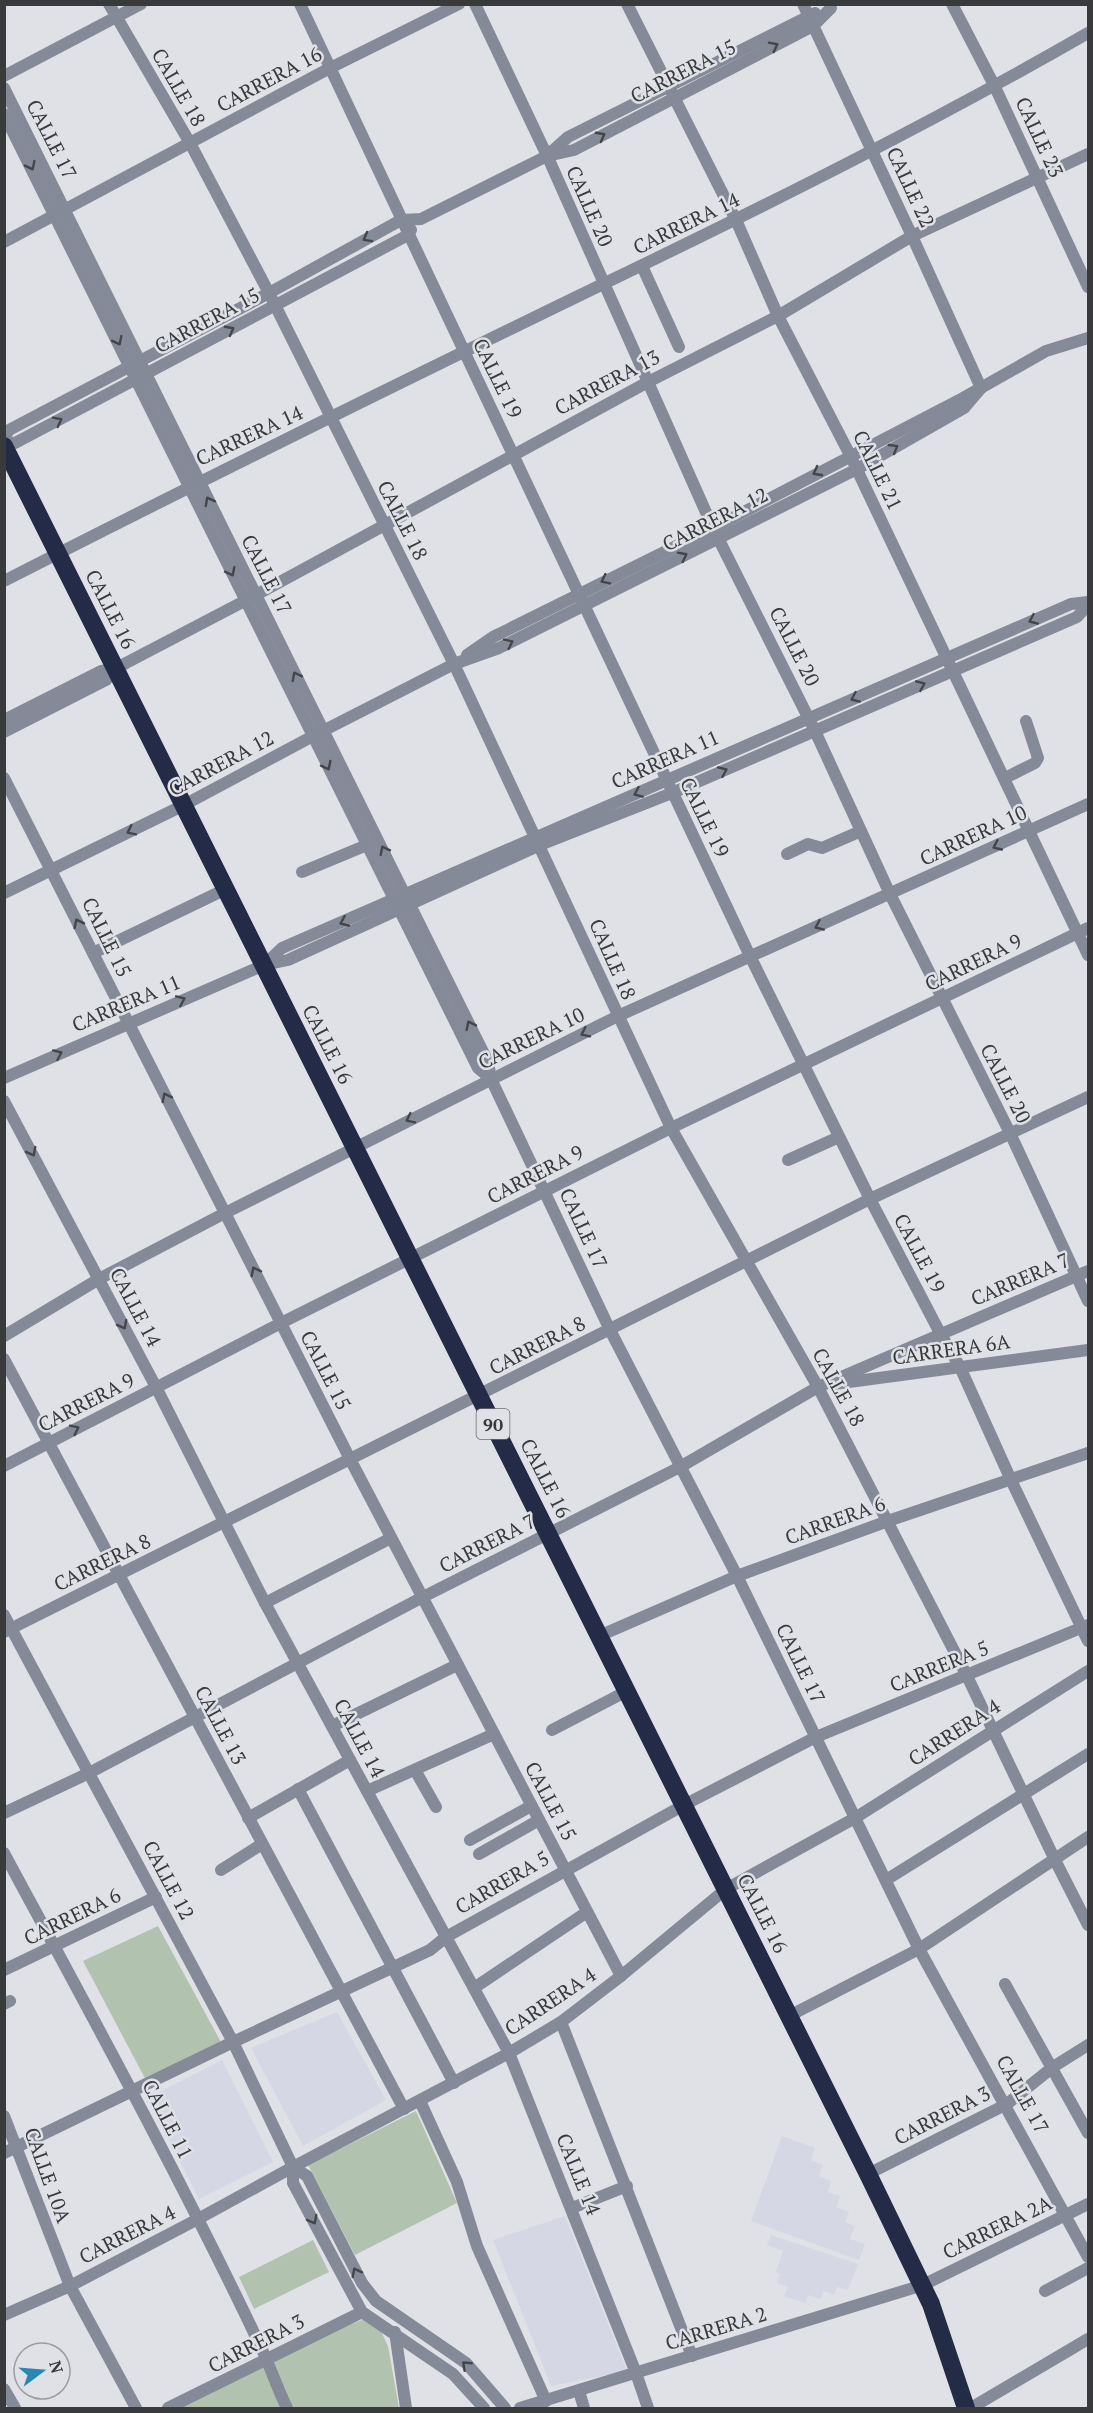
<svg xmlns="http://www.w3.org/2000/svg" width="1093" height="2413" viewBox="0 0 1093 2413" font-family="'PT Serif',serif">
<rect width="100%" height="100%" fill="#e0e1e7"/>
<!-- built -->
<g fill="#d5d7e4">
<path d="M337,2012l49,88 -83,46 -52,-98z"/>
<path d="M222,2060l51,102 -74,37 -51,-101z"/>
<path d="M782,2136l33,12 -4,12 12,5 -4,11 12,5 -3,11 12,4 -4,11 13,5 -4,10 10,4 -5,13 15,5 -6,16 -108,-39z"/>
<path d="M565,2216l62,155 -76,15 -58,-146z"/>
<path d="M771,2235l87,29 -10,26 -11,-3 -3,8 -10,-4 -4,8 -12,-4 -3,8 -21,-7 4,-9 -11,-4 3,-9 -4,-2 7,-21 -16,-6z"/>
</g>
<!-- green -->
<g fill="#b1c3ae">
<path d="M158,1926l64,118 -74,40 -65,-123z"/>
<path d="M416,2111l41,92 -102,52 -47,-90z"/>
<path d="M313,2240l16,32 -75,37 -15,-32z"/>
<path d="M365,2319l15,10 8,17 11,62h-109l-16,-47 46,-26z"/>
<path d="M266,2364l18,44h-109z"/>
</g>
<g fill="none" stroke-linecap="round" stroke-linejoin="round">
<!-- street -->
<g stroke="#858a99" stroke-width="12">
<path d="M109,4l81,139 79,150 185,371 217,464 147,259 149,289 88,184 33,65"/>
<path d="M300,4l450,952 120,243 70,134 20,34 51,113 77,161"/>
<path d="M475,4l75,158 163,366 102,203 75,163 120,239 78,168"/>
<path d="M627,4l109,216 42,96 72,139 238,500"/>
<path d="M803,4l109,232 69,152"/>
<path d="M952,4l43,83 93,200"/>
<path d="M4,76l137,-72"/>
<path d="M4,88l484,974 3,17 119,251 127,246 182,373 169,308"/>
<path d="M4,114l474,954 13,11"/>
<path d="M548,155l20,-18 247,-124"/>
<path d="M4,242l326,-174 129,-64"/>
<path d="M642,266l37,81"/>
<path d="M4,438l5,-8 260,-137 132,-73 20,-1 126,-63 27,-6 239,-124 18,-18"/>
<path d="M4,442l11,1 393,-208 3,-5"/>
<path d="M4,581c198,-101 397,-199 597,-296 164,-79 329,-161 487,-252"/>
<path d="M467,655l26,-18 220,-109 250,-130 83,-47 42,-13"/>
<path d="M4,720l97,-49 15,-2"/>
<path d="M4,732l102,-52 10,-11 10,-6 130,-68 392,-213 130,-66 134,-80 176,-82"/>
<path d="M4,778l346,681 271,517"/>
<path d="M1005,778l30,-15 3,-5 -12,-37"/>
<path d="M787,854l21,-10 14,4 39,-17"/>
<path d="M302,872l65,-27"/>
<path d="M4,893l180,-88 129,-69 141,-72 45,-16 358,-179 107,-61 17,-20"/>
<path d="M93,953l133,-64"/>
<path d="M265,964l17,-16 789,-344 17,-2"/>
<path d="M4,1078l260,-113 24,-5 252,-115 132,-52 405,-176 11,-12"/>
<path d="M4,1101l153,288 108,214 244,450 127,320 12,35"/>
<path d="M788,1160l51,-23"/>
<path d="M4,1336l95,-57 126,-66 393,-197 470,-212"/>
<path d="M4,1359l400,750"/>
<path d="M834,1384l254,-34"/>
<path d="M4,1466l277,-143 390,-195 417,-200"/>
<path d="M265,1603l126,-65"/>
<path d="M4,1615l229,427 60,125v16l69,129 91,62 31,34"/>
<path d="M4,1632l866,-433 218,-102"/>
<path d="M599,1636l138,-60 151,-55 200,-68"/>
<path d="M332,1726l125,-61"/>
<path d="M552,1730l75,-39"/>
<path d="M415,1770l21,37"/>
<path d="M298,1789l156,294"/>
<path d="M367,1791l127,-57"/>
<path d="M4,1813l85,-40 332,-175 259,-131 138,-80 270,-116"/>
<path d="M248,1818l102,-58"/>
<path d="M470,1840l61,-34"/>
<path d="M4,1853c90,167 181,333 262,505 7,17 13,34 21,50"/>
<path d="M479,1854l60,-34"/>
<path d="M221,1870l41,-26"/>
<path d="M886,1880l202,-126"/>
<path d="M4,1970l152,-73"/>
<path d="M1005,1984l83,149"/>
<path d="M474,1988l113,-76"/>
<path d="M4,2004l6,-3"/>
<path d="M789,2016l130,-67 169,-112"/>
<path d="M561,2022l131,334"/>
<path d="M420,2101l37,81 20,64 69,155"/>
<path d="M4,2116l66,170 66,122"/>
<path d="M4,2153l229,-111 197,-92 16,-13 238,-132 132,-68 272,-112"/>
<path d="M293,2167l14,9 55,107 14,18 90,62 39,45"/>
<path d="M868,2174l139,-70 46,-37 35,-22"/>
<path d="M572,2208l55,-22"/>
<path d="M1045,2291l43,-23"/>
<path d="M4,2315l66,-29 128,-67 95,-52 216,-114 52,-31 60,-46 105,-87 129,-71 233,-147"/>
<path d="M395,2332l11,76"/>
<path d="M4,2389l11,19"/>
<path d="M579,2391l5,17"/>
<path d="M168,2408l194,-96"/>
<path d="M520,2408l403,-123 165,-81"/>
<path d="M971,2408l117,-69"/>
</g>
<!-- highway -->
<path stroke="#242b46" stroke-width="18" d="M4,446l864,1728 63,130 35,104"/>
</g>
<!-- one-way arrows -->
<defs><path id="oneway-chevron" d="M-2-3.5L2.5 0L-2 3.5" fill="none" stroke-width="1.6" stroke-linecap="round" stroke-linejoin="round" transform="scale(1.5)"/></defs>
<g stroke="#44464a">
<use href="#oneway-chevron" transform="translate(774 46) rotate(-27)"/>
<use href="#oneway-chevron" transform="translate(601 136) rotate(-28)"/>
<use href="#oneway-chevron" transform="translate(31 166) rotate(64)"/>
<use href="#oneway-chevron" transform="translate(367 238) rotate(151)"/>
<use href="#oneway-chevron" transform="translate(230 330) rotate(-28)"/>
<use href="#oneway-chevron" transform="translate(118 341) rotate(63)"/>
<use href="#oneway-chevron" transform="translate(58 421) rotate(-27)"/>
<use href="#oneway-chevron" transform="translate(894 448) rotate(-30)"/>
<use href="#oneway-chevron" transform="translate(817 472) rotate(152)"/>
<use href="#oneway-chevron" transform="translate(209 501) rotate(-117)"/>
<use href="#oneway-chevron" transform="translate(683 556) rotate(-27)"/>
<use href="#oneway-chevron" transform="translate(231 572) rotate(63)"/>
<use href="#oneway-chevron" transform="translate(605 580) rotate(154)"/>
<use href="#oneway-chevron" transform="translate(1033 620) rotate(156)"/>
<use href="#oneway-chevron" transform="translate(509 643) rotate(-26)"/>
<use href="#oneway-chevron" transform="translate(296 676) rotate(-117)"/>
<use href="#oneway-chevron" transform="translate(921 685) rotate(-23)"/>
<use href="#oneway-chevron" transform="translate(855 698) rotate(156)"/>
<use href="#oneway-chevron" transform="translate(327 766) rotate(63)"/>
<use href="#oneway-chevron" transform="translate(723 771) rotate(-24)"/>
<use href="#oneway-chevron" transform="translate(638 793) rotate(156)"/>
<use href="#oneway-chevron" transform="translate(131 831) rotate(154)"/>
<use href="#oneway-chevron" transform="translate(997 846) rotate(155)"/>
<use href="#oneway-chevron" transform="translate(384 850) rotate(-117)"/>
<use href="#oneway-chevron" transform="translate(344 922) rotate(157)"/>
<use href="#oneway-chevron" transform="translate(78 923) rotate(-116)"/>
<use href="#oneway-chevron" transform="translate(819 926) rotate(156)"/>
<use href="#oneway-chevron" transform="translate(181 1000) rotate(-23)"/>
<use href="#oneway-chevron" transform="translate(470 1025) rotate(-116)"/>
<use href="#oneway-chevron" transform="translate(585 1033) rotate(154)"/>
<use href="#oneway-chevron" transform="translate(58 1054) rotate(-24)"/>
<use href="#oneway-chevron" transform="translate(166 1097) rotate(-117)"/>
<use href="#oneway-chevron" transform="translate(410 1119) rotate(154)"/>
<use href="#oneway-chevron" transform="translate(32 1152) rotate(62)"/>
<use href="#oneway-chevron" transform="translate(255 1271) rotate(-117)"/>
<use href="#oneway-chevron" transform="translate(123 1325) rotate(62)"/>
<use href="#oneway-chevron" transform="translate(75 1429) rotate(-26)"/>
<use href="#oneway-chevron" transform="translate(313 2220) rotate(62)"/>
<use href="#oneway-chevron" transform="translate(356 2272) rotate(-117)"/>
<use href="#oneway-chevron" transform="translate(466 2365) rotate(-137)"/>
</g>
<g text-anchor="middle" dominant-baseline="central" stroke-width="5" stroke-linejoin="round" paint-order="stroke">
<!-- shield labels -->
<rect fill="#e0e1e7" stroke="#6b6c6f" stroke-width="1.5" x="476.5" y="1409" width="33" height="30" rx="4.5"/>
<g font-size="18" font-weight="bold" fill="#393a3c">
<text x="493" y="1424">90</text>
</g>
<!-- street labels -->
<g font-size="20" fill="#393a3c" stroke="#e0e1e7">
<text transform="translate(683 71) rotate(-27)">CARRERA 15</text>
<text transform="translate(269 79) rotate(-28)">CARRERA 16</text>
<text transform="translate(179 87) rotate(60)">CALLE 18</text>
<text transform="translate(1040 137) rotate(65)">CALLE 23</text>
<text transform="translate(52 139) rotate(63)">CALLE 17</text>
<text transform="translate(911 187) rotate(65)">CALLE 22</text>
<text transform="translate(590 206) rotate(66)">CALLE 20</text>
<text transform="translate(686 223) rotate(-26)">CARRERA 14</text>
<text transform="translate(207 320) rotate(-28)">CARRERA 15</text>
<text transform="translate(498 378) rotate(64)">CALLE 19</text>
<text transform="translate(607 382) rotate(-28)">CARRERA 13</text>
<text transform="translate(249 435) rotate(-25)">CARRERA 14</text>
<text transform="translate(878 470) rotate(64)">CALLE 21</text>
<text transform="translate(715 519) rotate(-27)">CARRERA 12</text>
<text transform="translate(403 520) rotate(63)">CALLE 18</text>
<text transform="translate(267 574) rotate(63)">CALLE 17</text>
<text transform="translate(111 609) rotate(63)">CALLE 16</text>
<text transform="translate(795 646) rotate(63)">CALLE 20</text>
<text transform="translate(665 759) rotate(-24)">CARRERA 11</text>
<text transform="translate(221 763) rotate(-28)">CARRERA 12</text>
<text transform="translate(705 817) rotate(64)">CALLE 19</text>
<text transform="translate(973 835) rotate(-25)">CARRERA 10</text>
<text transform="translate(107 937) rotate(64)">CALLE 15</text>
<text transform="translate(613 959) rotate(66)">CALLE 18</text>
<text transform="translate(973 962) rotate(-26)">CARRERA 9</text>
<text transform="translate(126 1003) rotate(-23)">CARRERA 11</text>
<text transform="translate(531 1038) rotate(-26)">CARRERA 10</text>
<text transform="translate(328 1044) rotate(63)">CALLE 16</text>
<text transform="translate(1006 1083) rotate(63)">CALLE 20</text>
<text transform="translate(535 1174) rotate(-27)">CARRERA 9</text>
<text transform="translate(584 1228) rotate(65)">CALLE 17</text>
<text transform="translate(920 1253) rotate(62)">CALLE 19</text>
<text transform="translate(1020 1279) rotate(-23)">CARRERA 7</text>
<text transform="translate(136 1307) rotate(62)">CALLE 14</text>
<text transform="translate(537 1345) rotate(-27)">CARRERA 8</text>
<text transform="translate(951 1349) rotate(-8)">CARRERA 6A</text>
<text transform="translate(326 1370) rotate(63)">CALLE 15</text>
<text transform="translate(839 1387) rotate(61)">CALLE 18</text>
<text transform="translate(86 1402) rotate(-27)">CARRERA 9</text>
<text transform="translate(546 1478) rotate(63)">CALLE 16</text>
<text transform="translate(835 1520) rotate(-20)">CARRERA 6</text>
<text transform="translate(487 1543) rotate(-27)">CARRERA 7</text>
<text transform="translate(102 1562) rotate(-26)">CARRERA 8</text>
<text transform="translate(801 1663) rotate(64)">CALLE 17</text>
<text transform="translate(939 1666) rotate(-22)">CARRERA 5</text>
<text transform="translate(221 1725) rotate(62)">CALLE 13</text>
<text transform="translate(954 1732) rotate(-33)">CARRERA 4</text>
<text transform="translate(360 1738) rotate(62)">CALLE 14</text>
<text transform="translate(551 1801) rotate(62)">CALLE 15</text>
<text transform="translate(169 1880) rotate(62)">CALLE 12</text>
<text transform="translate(502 1882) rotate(-30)">CARRERA 5</text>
<text transform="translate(763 1913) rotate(63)">CALLE 16</text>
<text transform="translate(72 1916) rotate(-26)">CARRERA 6</text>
<text transform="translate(550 2001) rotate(-34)">CARRERA 4</text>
<text transform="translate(1023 2094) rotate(61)">CALLE 17</text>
<text transform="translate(942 2115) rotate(-27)">CARRERA 3</text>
<text transform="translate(168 2119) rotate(63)">CALLE 11</text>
<text transform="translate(579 2174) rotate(68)">CALLE 14</text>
<text transform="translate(48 2175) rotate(70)">CALLE 10A</text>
<text transform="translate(997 2227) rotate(-26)">CARRERA 2A</text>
<text transform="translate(127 2234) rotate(-27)">CARRERA 4</text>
<text transform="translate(716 2328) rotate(-17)">CARRERA 2</text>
<text transform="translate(256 2343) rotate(-27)">CARRERA 3</text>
</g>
</g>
<!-- border -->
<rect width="1093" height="2413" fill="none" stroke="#393a3c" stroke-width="12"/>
<!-- north arrow -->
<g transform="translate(42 2371) rotate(74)"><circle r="28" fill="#e0e1e7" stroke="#9d9ea3" stroke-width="1.5"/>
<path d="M0-4.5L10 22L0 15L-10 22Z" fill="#2887b3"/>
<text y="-9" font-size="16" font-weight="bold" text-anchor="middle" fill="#393a3c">N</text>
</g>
</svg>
